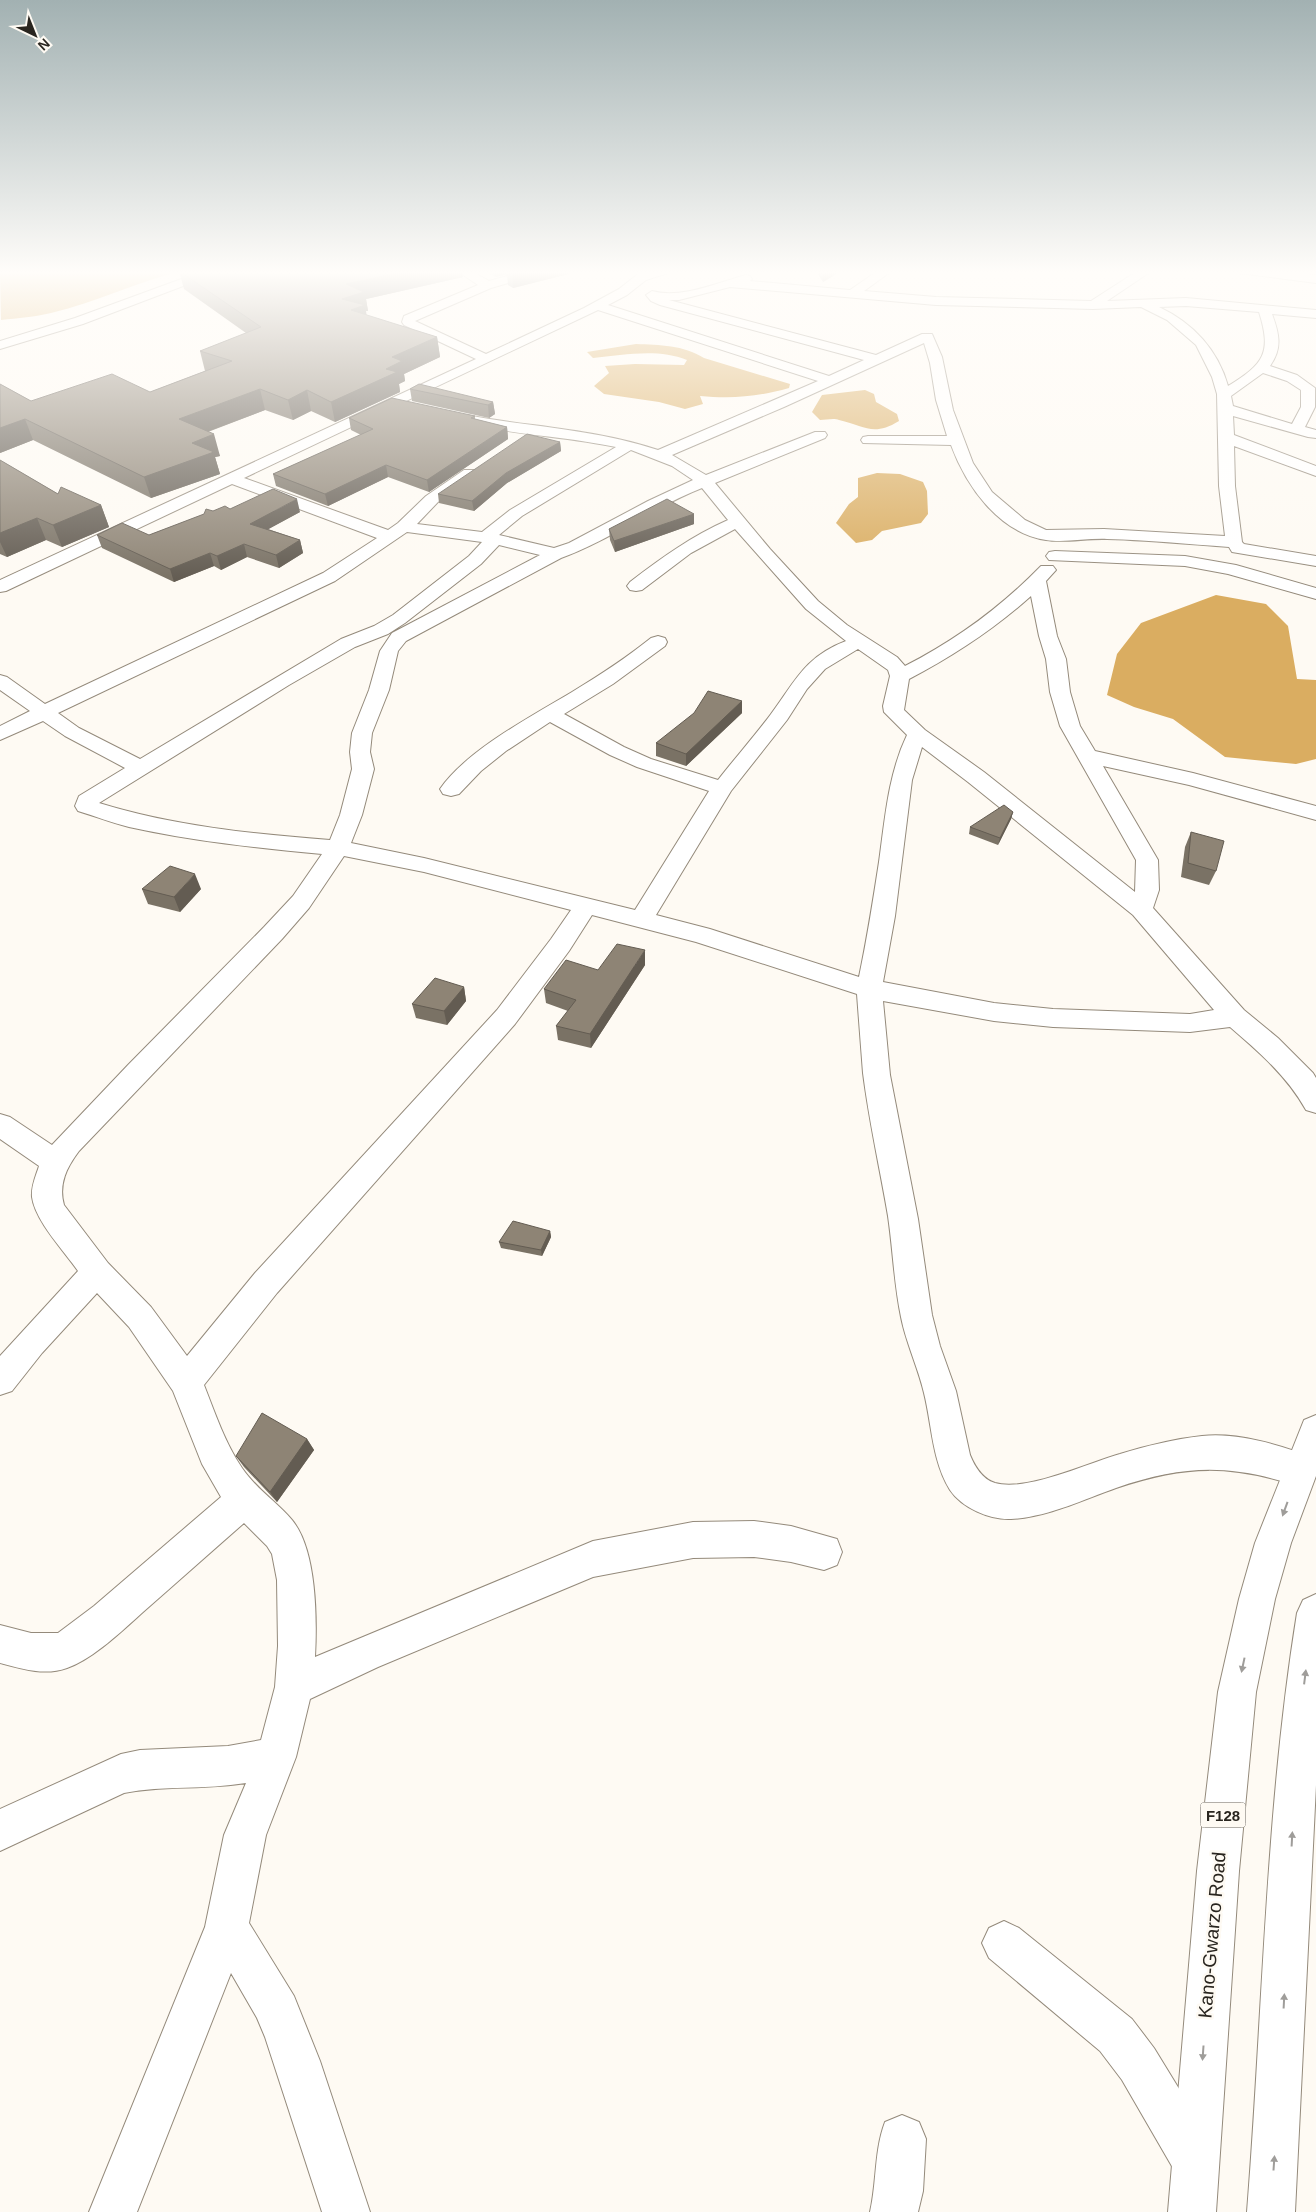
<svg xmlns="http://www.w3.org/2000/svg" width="1316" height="2212" viewBox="0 0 1316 2212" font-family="Arial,sans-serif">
<rect width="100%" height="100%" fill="#fefaf3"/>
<!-- water -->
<g fill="#daad61">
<path d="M0,270h185c-46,11 -88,32 -134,43 -16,4 -33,5 -50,7z"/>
<path d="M636,344c24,1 47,1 68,14l86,26 -1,4c-32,9 -57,11 -89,8l3,8 -18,5 -26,-7 -55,-8 -10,-8 15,-13 -4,-7 30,-2 49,1 3,-5c-29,-12 -64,-5 -94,-2l-6,-6z"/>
<path d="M865,390l9,4 2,8 21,12 2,7c-26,16 -34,5 -60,-1 -5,-2 -13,0 -19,0l-8,-8 10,-17z"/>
<path d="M877,473l23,1 23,8 4,9 1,23 -7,9 -39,8 -10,9 -16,3 -20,-20 13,-19 9,-7v-19z"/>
<path d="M1216,595l50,9 22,22 9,53 19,1v79l-20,5 -71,-7 -52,-38 -39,-12 -27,-12 10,-41 24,-31z"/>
</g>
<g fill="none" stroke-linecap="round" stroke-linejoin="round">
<defs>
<g id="minor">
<path d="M206,270h16l-2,2 -137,52 -83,25v-8l75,-23z"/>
<path d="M456,270h14l19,11 41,-11h19l-2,2 -56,16 -76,33 71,33 98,-46 35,-19 19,-15 16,-4h19l-2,2 -25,8 -19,15 -19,10 221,71 35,-16 -204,-55 -9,-4 -5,-6 6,-4c29,8 65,-8 94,-16l4,1 2,3 -2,2 100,9 29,-20h14l-29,21 72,6 155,4 48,-31h14l-46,31 79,-3 130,12v8l-44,-4c7,19 11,34 -2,52l27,9 18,13v19l-10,20 11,3v8l-8,-1 -75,-21 1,19 82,31v10l-82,-30 1,40 7,56 2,2 72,12v10l-84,-14 -3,-5c-41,-3 -81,-7 -122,-8 -19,-1 -43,4 -61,1 -47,-7 -80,-54 -95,-95l-88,-2 -2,-3 2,-3 5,-1h79l-11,-36 -6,-37 -6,-20 -140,64 -112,48 34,20 109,-43h10l2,3 -2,3 -110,45 55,66 48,52 29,24 50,32 8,9c51,-26 96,-59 136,-100h12l3,4 -10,11 11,55 9,23 4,33 10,34 15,25 98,22 123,33v14l-127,-35 -86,-19 55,94 1,30 -6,18 91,102 34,28 35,35 3,5v35l-10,-3c-19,-34 -47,-58 -76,-83l-40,5 -137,-5 -59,-6 -111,-20 7,74 28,144 14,96 8,31 16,45 14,64c5,12 12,24 25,28 32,9 93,-20 125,-29 26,-8 54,-15 82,-18 35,-4 79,9 111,22 3,9 3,15 0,24l-12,5c-70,-23 -115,-23 -185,1 -34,12 -68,29 -105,31 -21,1 -49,-11 -61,-29 -18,-29 -18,-65 -26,-97 -6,-26 -18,-50 -23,-76 -7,-33 -8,-67 -13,-101 -8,-47 -19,-95 -25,-143 -2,-26 -4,-52 -6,-79l-161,-52 -104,-27 -23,36 -54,73 -238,269 -73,92c11,28 21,58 38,83 16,23 34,33 50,52 25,30 25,100 23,137l278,-116 100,-19 61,-1 37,5 46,13 5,13 -5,13 -13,5 -33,-8 -37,-5 -61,1 -100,19 -215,90 -68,32 -14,58 -30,78 -17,88 45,73 26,65 50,151h-48l-57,-175 -8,-19 -26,-45 -94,239h-48l116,-285 19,-92 22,-52c-41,7 -82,2 -122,10l-124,58v-42l121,-55 19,-4 88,-4 33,-6 14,-53 3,-41 -1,-66 -5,-26 -5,-8 -23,-23c-34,30 -67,59 -101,89 -20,18 -50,47 -76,56 -22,8 -45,1 -67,-5v-38l31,8h27l36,-27 127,-109 -19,-33 -29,-73 -44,-64 -32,-34 -55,60 -30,38 -12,4v-39l78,-85c-13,-19 -43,-50 -46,-74 -1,-11 4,-21 7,-31l-39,-27v-25l10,3 42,28 76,-80 136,-138 29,-31 29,-42c-64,-6 -130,-13 -193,-27 -17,-4 -34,-11 -51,-16l-3,-5 4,-10 46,-28 -60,-32 -22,-15 -43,19v-14l30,-15 -30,-21v-15l7,2 38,27 278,-131 54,-35 -145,-54 -226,107 -6,1v-12l476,-221 -72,-34 -2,-3 2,-6 74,-31zM730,287l206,18 157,4 48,-2 26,13 29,25 16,32 5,17 2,92 6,50 -121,-7 -58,1 -21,-10 -33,-28 -19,-29 -20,-53 -11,-53 -10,-23h-10l-46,21 -207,-55h10zM1186,306l73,6c13,41 5,52 -31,74 -10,-36 -35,-63 -69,-79zM598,310l220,71 -160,69c-62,-21 -128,-23 -192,-35l-5,1 -2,3 2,3c51,13 103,14 155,25l-106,63 -28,22 -65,-8 21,-22 36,-26 3,-3 -3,-3h-10l-38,26 -28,27 -10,7 -144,-52zM1263,373l24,8 14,9v17l-9,17 -59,-18 -2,-10zM631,450l41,16 21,14 -45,21 -79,42 -15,5 -55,-13 23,-19zM702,488l26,32c-36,16 -67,38 -98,62l-3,4 3,4 6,1 6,-1 49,-37 44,-24 71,80 40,32c-42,16 -51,41 -75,73 -17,23 -36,44 -53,66l-67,-21 -27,-12 -60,-33 49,-30 52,-38 2,-4 -2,-4 -7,-2 -7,2c-25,20 -51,37 -79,54 -40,24 -105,58 -132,97l3,5 8,2 8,-2 22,-23 25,-20 44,-29 60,33 27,12 72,24 -74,119 -211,-52 -73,-15 11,-28 12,-46 -4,-17 2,-19 17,-43 9,-39 8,-10 155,-83c50,-18 92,-51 141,-70zM407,532l75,10 -13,14 -76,59 -19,11 -33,13 -201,120 -61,-31 -21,-15 277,-132zM499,545l41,10 -148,78 -12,18 -11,39 -17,43 -2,19 2,17 -12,46 -10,25c-77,-6 -157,-14 -231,-37l190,-118 66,-38 33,-13 17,-11 76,-59zM1031,596l8,40 7,23 4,33 10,34 76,134 -1,32 -151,-120 -59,-42 -21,-20 5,-31c44,-23 85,-50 122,-83zM858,649l30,21 2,6 -7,30 1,6 23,23c-19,40 -22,84 -28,127 -6,39 -12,77 -20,115l-149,-48 -54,-14 75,-124 56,-71 20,-31 18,-20zM922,747l46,35 165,133 81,95 -24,4 -137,-5 -59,-6 -111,-21 12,-66 17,-136zM344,856l80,16 147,38 -20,29 -54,71 -242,263 -68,83 -36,-49 -43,-44 -44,-58c-6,-21 3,-38 15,-54l203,-212 27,-31z"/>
<path d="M1234,270h35l47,5v8l-76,-10z"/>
<path d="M1055,551l130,5 51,9 80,23v11l-88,-25 -43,-8 -136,-6 -3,-4 3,-4z"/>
<path d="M1004,1921l15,7 113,91 22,29 57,93 7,17 -7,17 -17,7 -17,-7 -55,-95 -22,-29 -111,-93 -7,-15 7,-15z"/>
<path d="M902,2115l17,7 7,17 -3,52 -5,21h-48c7,-30 4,-61 15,-90z"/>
</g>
<g id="major">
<path d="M1316,1415v61l-25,67 -16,56 -19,93 -17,179 -23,341h-48l29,-341 21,-179 21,-93 16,-56 49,-123z"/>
<path d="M1316,1594v191l-21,427h-48c16,-200 18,-401 50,-599l6,-13z"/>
</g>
</defs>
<!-- minor casing -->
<use href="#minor" stroke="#948a7b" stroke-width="2"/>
<!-- major casing -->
<use href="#major" stroke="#948a7b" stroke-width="2"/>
<!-- minor -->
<use href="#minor" fill="#fff" fill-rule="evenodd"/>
<!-- major -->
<use href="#major" fill="#fff" fill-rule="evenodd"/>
</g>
<!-- wall -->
<g fill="#7a7265">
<path d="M473,270h111l-71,18 -5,-3 -1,-11 -11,3 -10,-5 -7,1z"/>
<path d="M815,270h28l-20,12z"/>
<path d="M179,271l284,6 -97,22 2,12h-2v4l71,22 3,20 -36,17 1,7 -6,3 1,8 -65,30 -24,-11 -18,9 -28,-10 -57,22 12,24 -5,1 5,17 -69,24 -118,-58 -33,13v-69l31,17 119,-9 55,-21 -5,-20 46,-18 -62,-44z"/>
<path d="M410,389l83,13 2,12 -6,4 -77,-17z"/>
<path d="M475,416v3l32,8 1,12 -79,53 -41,-15 -60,29 -52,-20 -3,-12 88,-39 -10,-5 -2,-12z"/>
<path d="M560,442l1,9 -54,32 -33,28 -35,-8 -1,-9z"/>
<path d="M0,460l58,34 43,11 8,22 -47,20 -16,-7 -39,17 -7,-3z"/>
<path d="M230,509l70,3 -32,17 32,11 3,13 -24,15 -32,-11 -26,13 -7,-4 -40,16 -72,-34 -5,-13h52l64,-24z"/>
<path d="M694,514v10l-79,28 -5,-12 -1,-11z"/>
<path d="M742,701v12l-56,53 -30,-10v-13z"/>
<path d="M1013,812l-2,7 -13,26 -29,-11 1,-7z"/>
<path d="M1191,832l25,39 -7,14 -28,-8 4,-30z"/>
<path d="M142,889h59l-21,23 -32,-8z"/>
<path d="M645,965l-54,83 -33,-8 -2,-14 12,-15 -22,-8 -2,-14 54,-19z"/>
<path d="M464,987l2,14 -19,24 -31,-7 -4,-14z"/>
<path d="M550,1231l1,6 -9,19 -41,-8 -2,-6z"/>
<path d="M307,1439l7,11 -37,52 -33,-35 -8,-11z"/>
</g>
<!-- shaded-wall -->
<g fill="#635c52">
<path d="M411,270h51l1,7 -97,22 2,12h-2l2,13 -23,-6 -3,-19 4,-15z"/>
<path d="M479,270h7v2l-7,1z"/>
<path d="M495,270h12v4l-11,3z"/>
<path d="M512,270h72l-71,18z"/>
<path d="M824,270h19l-20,12z"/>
<path d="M437,337l3,20 -36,17 1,7 -6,3 1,8 -65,30 -4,-20 55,-33 6,-12z"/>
<path d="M260,389l5,21 -80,30 -6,-21z"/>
<path d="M307,390l4,21 -18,9 -5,-20z"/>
<path d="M493,402l2,12 -6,4 -1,-13z"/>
<path d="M25,419l8,21 -33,13v-25z"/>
<path d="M507,427l1,12 -79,53 -2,-12z"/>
<path d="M214,434l6,22 -5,1 5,17 -69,24 -7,-21 48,-34z"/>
<path d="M560,442l1,9 -54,32 -33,28 -2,-10 34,-28z"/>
<path d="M386,465l2,12 -60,29 -3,-12z"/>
<path d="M297,499l3,13 -46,25 -4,-13z"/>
<path d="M101,505l8,22 -47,20 -9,-22z"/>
<path d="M694,514v10l-79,28 -1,-11z"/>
<path d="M37,518l9,22 -39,17 -7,-15v-9z"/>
<path d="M300,540l3,13 -24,15 -3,-13z"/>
<path d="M244,544l3,13 -26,13 -4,-14z"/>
<path d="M210,553l4,13 -40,16 -4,-13z"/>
<path d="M742,701v12l-56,53v-12z"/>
<path d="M1013,812l-2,7 -13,26 2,-7z"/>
<path d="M195,874l6,15 -21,23 -6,-15z"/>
<path d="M645,950v15l-54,83 -1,-14z"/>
<path d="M464,987l2,14 -19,24 -3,-14z"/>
<path d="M550,1231l1,6 -9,19 -1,-6z"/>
<path d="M307,1439l7,11 -37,52 -7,-10z"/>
</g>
<!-- building -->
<g fill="#8e8475" stroke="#635c52">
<path d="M182,270h229l-65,14 18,8 -22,7 23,6 -14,5 86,27 -45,20 10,4 -16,8 11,3 -66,30 -24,-12 -19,10 -28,-11 -81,30 35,15 -22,9 22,9 -70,25 -119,-58 -25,9v-44l31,17 81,-27 38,18 82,-31 -32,-10 61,-24 -82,-56z"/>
<path d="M419,384l74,18 -5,3 -78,-16z"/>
<path d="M392,398l83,18 -4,2 36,9 -80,53 -41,-15 -61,29 -52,-20 100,-45 -24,-11z"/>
<path d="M527,434l33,8 -54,31 -34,28 -34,-7z"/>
<path d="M0,460l58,34 3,-7 40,18 -48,20 -16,-7 -37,15z"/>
<path d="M273,489l24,10 -47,25 50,16 -24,15 -32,-11 -27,12 -7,-3 -40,16 -73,-34 25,-12 27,12 55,-21 2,-5 7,2 12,-5 5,3z"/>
<path d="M667,499l27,15 -80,27 -5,-12z"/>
<path d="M708,691l34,10 -56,53 -30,-11 38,-30z"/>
<path d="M1004,805l9,7 -13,26 -30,-11z"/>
<path d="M1191,832l33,9 -8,30 -28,-8z"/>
<path d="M170,866l25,8 -21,23 -32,-8z"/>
<path d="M617,944l28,6 -55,84 -34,-8 20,-26 -32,-11 22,-29 32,10z"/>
<path d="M435,978l29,9 -20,24 -32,-7z"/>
<path d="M513,1221l37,10 -9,19 -42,-8z"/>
<path d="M262,1413l45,26 -37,53 -34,-36z"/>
</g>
<!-- one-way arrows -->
<defs><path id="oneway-solid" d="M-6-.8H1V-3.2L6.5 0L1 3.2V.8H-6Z" transform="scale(1.25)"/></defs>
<g fill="#9f9d9a">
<use href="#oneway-solid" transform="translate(1285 1509) rotate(110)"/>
<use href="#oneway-solid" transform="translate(1243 1665) rotate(102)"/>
<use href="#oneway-solid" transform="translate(1305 1677) rotate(-83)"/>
<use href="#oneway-solid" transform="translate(1292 1839) rotate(-87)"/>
<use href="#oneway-solid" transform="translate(1284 2001) rotate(-87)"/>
<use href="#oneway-solid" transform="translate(1203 2053) rotate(94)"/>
<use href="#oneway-solid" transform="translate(1274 2163) rotate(-86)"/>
</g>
<!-- sky -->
<linearGradient id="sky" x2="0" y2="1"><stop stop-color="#a2b1b2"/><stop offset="0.47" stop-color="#fffdfa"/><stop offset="1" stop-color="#fffdfa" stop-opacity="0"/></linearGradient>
<rect width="1316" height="580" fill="url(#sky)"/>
<g text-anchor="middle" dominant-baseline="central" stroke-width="5" stroke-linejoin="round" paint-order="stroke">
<!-- shield labels -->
<rect fill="#fefaf3" stroke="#69655f" stroke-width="1" x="1200.5" y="1802.5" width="45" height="25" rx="4"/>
<g font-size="15" font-weight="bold" fill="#29251f">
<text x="1223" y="1815">F128</text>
</g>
<!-- near-street labels -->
<g font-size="19" fill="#29251f" stroke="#fefaf3">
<text transform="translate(1212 1935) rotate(-85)">Kano-Gwarzo Road</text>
</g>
</g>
<!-- north arrow -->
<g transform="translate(35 35) rotate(137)" stroke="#fefaf3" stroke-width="4" paint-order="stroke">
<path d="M0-4L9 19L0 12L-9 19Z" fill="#29251f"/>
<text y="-8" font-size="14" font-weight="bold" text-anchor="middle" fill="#29251f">N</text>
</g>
</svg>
